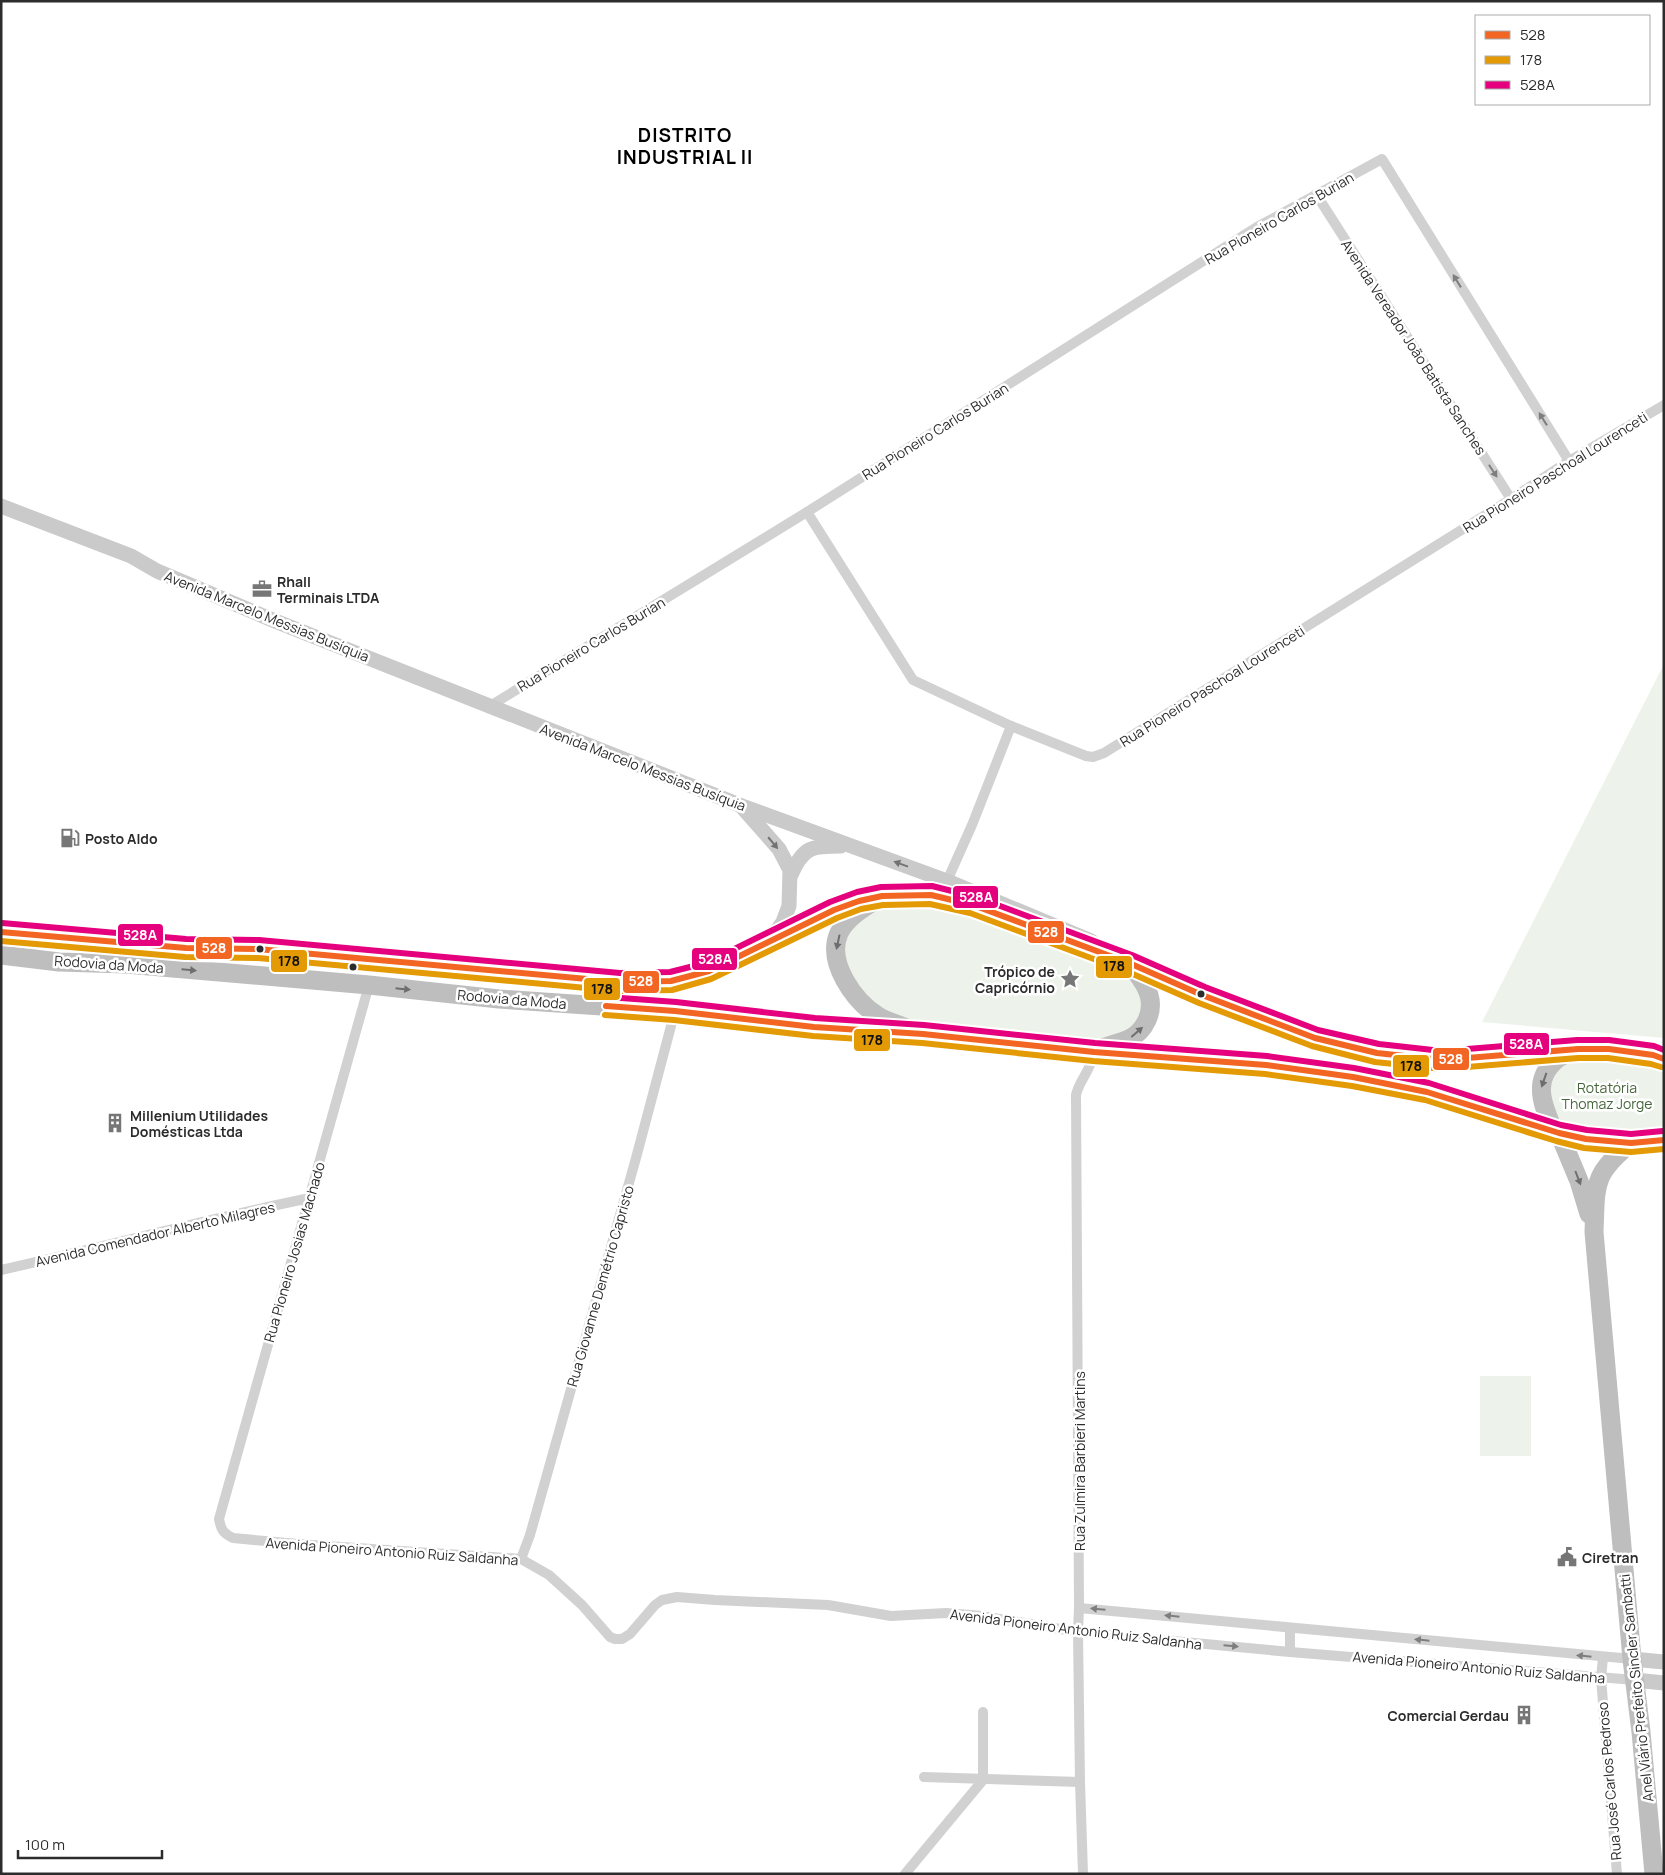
<svg xmlns="http://www.w3.org/2000/svg" width="1665" height="1875" viewBox="0 0 1665 1875" font-family="Manrope,sans-serif">
<rect width="100%" height="100%" fill="#fff"/>
<!-- green -->
<g fill="#edf3ea">
<path d="M1664,664v374l-182,-16z"/>
<path d="M931,895l198,68 14,18 4,40 -53,31 -171,-18 -72,-43 -12,-57 43,-38z"/>
<path d="M1578,1049l86,14v69l-20,10 -90,-11 -6,-62z"/>
<rect x="1480" y="1376" width="51" height="80"/>
</g>
<g fill="none" stroke-linecap="round" stroke-linejoin="round">
<!-- street -->
<g stroke="#d1d1d1" stroke-width="10">
<path d="M1316,194l195,305"/>
<path d="M807,512l106,168 98,46 75,30 7,1 11,-4 407,-254 58,-38 95,-56"/>
<path d="M490,706l317,-194 450,-285 125,-68 187,302"/>
<path d="M947,881l25,-56 39,-99"/>
<path d="M369,985l-150,534c2,11 4,14 14,19l65,6 223,15 28,16 33,30 28,32 5,2h7l8,-5 25,-29 7,-5 15,-3 38,3 113,5 63,11 55,-3 36,3 96,16 212,20 345,28"/>
<path d="M1,1270c103,-23 205,-51 309,-72"/>
<path d="M521,1559l9,-24 106,-377 39,-147"/>
<path d="M1079,1608l553,51"/>
<path d="M1290,1652v-24"/>
<path d="M1603,1658l-2,20 16,196"/>
<path d="M924,1777l156,5"/>
<path d="M905,1874l78,-94v-68"/>
<path d="M1083,1874l-3,-92 -2,-150 1,-24 -3,-513c3,-15 16,-26 18,-43"/>
</g>
<!-- secondary -->
<g stroke="#cacaca" stroke-width="15">
<path d="M1,506l130,50 26,15 118,50 467,185 205,75 144,60"/>
<path d="M742,807l37,42 11,21 -1,36 -6,16 -12,17"/>
<path d="M791,875c12,-29 22,-29 50,-29"/>
<path d="M1632,1659l32,3"/>
<path d="M1635,1680l29,3"/>
</g>
<!-- highway -->
<g stroke="#bebebe" stroke-width="19">
<path d="M873,902c-13,8 -27,17 -34,31 -13,29 15,68 39,83 8,5 19,8 28,12"/>
<path d="M1,932l185,16 72,1 362,33 51,-1 38,-10 125,-61 25,-9 23,-5 49,-1 42,10 64,25 92,33 73,32 113,43 62,15 65,7 136,-11h31l44,6 11,4"/>
<path d="M1,955l58,7 67,2 243,21 130,14 176,12 139,16 109,7 171,18 172,13 87,12 74,15 132,41 27,6 45,4 33,-3"/>
<path d="M1099,1049c10,-4 21,-6 30,-10 16,-8 25,-27 20,-44 -3,-12 -12,-21 -19,-31"/>
<path d="M1554,1131c-11,-25 -23,-51 3,-72 4,-3 12,-6 17,-8"/>
<path d="M1559,1133l20,48 10,33"/>
<path d="M1631,1143c-39,31 -35,42 -37,89l38,427 9,73 13,142"/>
</g>
<defs>
<g id="bus-1">
<path d="M1,932l185,16 72,1 362,33 51,-1 38,-10 125,-61 25,-9 23,-5 49,-1 42,10 156,58 73,32 113,43 62,15 65,7 136,-11h31l44,6 11,4"/>
<path d="M606,1006l69,5 139,16 109,7 171,18 172,13 87,12 74,15 132,41 27,6 45,4 33,-3"/>
</g>
<g id="bus-2">
<path d="M1,941l184,16 73,1 361,33 53,-1 39,-11 126,-61 24,-9 22,-4 47,-1 40,9 156,58 73,32 113,43 63,16 67,7 136,-11h30l43,6 10,3"/>
<path d="M605,1015l69,5 139,16 109,7 171,18 172,13 87,12 73,14 131,41 28,7 47,4 33,-3"/>
</g>
<g id="bus-3">
<path d="M2,923l184,16 73,1 361,33 50,-1 36,-9 124,-61 27,-10 24,-5 51,-1 44,11 156,58 73,32 113,43 61,14 63,7 135,-11h32l45,6 10,4"/>
<path d="M607,997l69,5 139,16 109,7 171,18 172,13 87,12 75,15 132,42 26,5 44,4 32,-3"/>
</g>
</defs>
<!-- bus-1 casing -->
<use href="#bus-1" stroke="#fff" stroke-width="10"/>
<!-- bus-2 casing -->
<use href="#bus-2" stroke="#fff" stroke-width="10"/>
<!-- bus-3 casing -->
<use href="#bus-3" stroke="#fff" stroke-width="10"/>
<!-- bus-1 -->
<use href="#bus-1" stroke="#f26522" stroke-width="6"/>
<!-- bus-2 -->
<use href="#bus-2" stroke="#e39a04" stroke-width="6"/>
<!-- bus-3 -->
<use href="#bus-3" stroke="#e5007d" stroke-width="6"/>
</g>
<!-- one-way arrows -->
<defs><path id="oneway-solid" d="M-6-.8H1V-3.2L6.5 0L1 3.2V.8H-6Z" transform="scale(1.25)"/></defs>
<g fill="#7e7e7e">
<use href="#oneway-solid" transform="translate(1457 281) rotate(-122)"/>
<use href="#oneway-solid" transform="translate(1543 419) rotate(-122)"/>
<use href="#oneway-solid" transform="translate(1493 471) rotate(57)"/>
<use href="#oneway-solid" transform="translate(1098 1609) rotate(-175)"/>
<use href="#oneway-solid" transform="translate(1172 1616) rotate(-174)"/>
<use href="#oneway-solid" transform="translate(1422 1640) rotate(-174)"/>
<use href="#oneway-solid" transform="translate(1231 1646) rotate(5)"/>
<use href="#oneway-solid" transform="translate(1584 1656) rotate(-174)"/>
</g>
<g fill="#737373">
<use href="#oneway-solid" transform="translate(773 843) rotate(50)"/>
<use href="#oneway-solid" transform="translate(901 864) rotate(-160)"/>
</g>
<g fill="#6e6e6e">
<use href="#oneway-solid" transform="translate(838 942) rotate(102)"/>
<use href="#oneway-solid" transform="translate(189 970) rotate(5)"/>
<use href="#oneway-solid" transform="translate(403 989) rotate(6)"/>
<use href="#oneway-solid" transform="translate(1137 1032) rotate(-41)"/>
<use href="#oneway-solid" transform="translate(1544 1080) rotate(109)"/>
<use href="#oneway-solid" transform="translate(1578 1178) rotate(69)"/>
</g>
<!-- icons -->
<defs>
<symbol id="office-bare" viewBox="-9 -9 18 18"><path d="M-6-3h4V-5.5h4V-3h4V5H-6ZM-1-4.5V-3h2v-1.5ZM-6 0V1H6V0Z" fill="#767676" stroke="#fff" stroke-width="2.5" paint-order="stroke"/></symbol>
<symbol id="fuel-bare" viewBox="-9 -9 18 18"><path d="M-5.5-6h7V0h2V4h1.3V-2.5L3-4.5l.8-.8L6-3V5H2.5V1h-1V6h-7ZM-4.2-4.7v3.2H.2V-4.7Z" fill="#767676" stroke="#fff" stroke-width="2.5" paint-order="stroke"/></symbol>
<symbol id="sight-bare" viewBox="-9 -9 18 18"><path d="M0-6L1.8-2.2L6-1.7L2.9 1.2L3.7 5.4L0 3.3L-3.7 5.4L-2.9 1.2L-6-1.7L-1.8-2.2Z" fill="#767676" stroke="#fff" stroke-width="2.5" paint-order="stroke"/></symbol>
<symbol id="building-bare" viewBox="-9 -9 18 18"><path d="M-4-6H4V6H1V3H-1V6H-4ZM-2.5-4.3h1.7v1.8h-1.7ZM.8-4.3h1.7v1.8H.8ZM-2.5-1h1.7V.8h-1.7ZM.8-1h1.7V.8H.8Z" fill="#767676" stroke="#fff" stroke-width="2.5" paint-order="stroke"/></symbol>
<symbol id="civic-bare" viewBox="-9 -9 18 18"><path d="M-.6-6.5H3V-4.5H.6V-3L4-1V1h2V6H-6V1h2V-1L-.6-3ZM-1.2 2.5V6h2.4V2.5Z" fill="#767676" stroke="#fff" stroke-width="2.5" paint-order="stroke"/></symbol>
</defs>
<g fill-rule="evenodd">
<use href="#office-bare" x="248" y="575" width="28" height="28"/>
<use href="#fuel-bare" x="56" y="824" width="28" height="28"/>
<use href="#sight-bare" x="1056" y="965" width="28" height="28"/>
<use href="#building-bare" x="101" y="1109" width="28" height="28"/>
<use href="#civic-bare" x="1553" y="1543" width="28" height="28"/>
<use href="#building-bare" x="1510" y="1701" width="28" height="28"/>
</g>
<!-- markers -->
<g fill="#2c2c2c" stroke="#fff" stroke-width="2">
<circle cx="260" cy="949" r="4.5"/>
<circle cx="353" cy="967" r="4.5"/>
<circle cx="1201" cy="994" r="4.5"/>
</g>
<g text-anchor="middle" dominant-baseline="central" stroke-width="5" stroke-linejoin="round" paint-order="stroke">
<!-- street labels -->
<g font-size="14" fill="#2c2c2c" stroke="#fff">
<text transform="translate(1279 218) rotate(-30)">Rua Pioneiro Carlos Burian</text>
<text transform="translate(1414 347) rotate(57)">Avenida Vereador João Batista Sanches</text>
<text transform="translate(935 431) rotate(-32)">Rua Pioneiro Carlos Burian</text>
<text transform="translate(1555 472) rotate(-32)">Rua Pioneiro Paschoal Lourenceti</text>
<text transform="translate(267 616) rotate(22)">Avenida Marcelo Messias Busíquia</text>
<text transform="translate(591 644) rotate(-31)">Rua Pioneiro Carlos Burian</text>
<text transform="translate(1212 686) rotate(-32)">Rua Pioneiro Paschoal Lourenceti</text>
<text transform="translate(643 767) rotate(21)">Avenida Marcelo Messias Busíquia</text>
<text transform="translate(109 964) rotate(4)">Rodovia da Moda</text>
<text transform="translate(512 999) rotate(5)">Rodovia da Moda</text>
<text transform="translate(155 1234) rotate(-13)">Avenida Comendador Alberto Milagres</text>
<text transform="translate(294 1252) rotate(-74)">Rua Pioneiro Josias Machado</text>
<text transform="translate(600 1286) rotate(-74)">Rua Giovanne Demétrio Capristo</text>
<text transform="translate(1079 1461) rotate(-90)">Rua Zulmira Barbieri Martins</text>
<text transform="translate(392 1551) rotate(4)">Avenida Pioneiro Antonio Ruiz Saldanha</text>
<text transform="translate(1076 1629) rotate(7)">Avenida Pioneiro Antonio Ruiz Saldanha</text>
<text transform="translate(1479 1667) rotate(5)">Avenida Pioneiro Antonio Ruiz Saldanha</text>
<text transform="translate(1636 1688) rotate(-96)">Anel Viário Prefeito Sincler Sambatti</text>
<text transform="translate(1609 1781) rotate(-95)">Rua José Carlos Pedroso</text>
</g>
<!-- poi labels -->
<g font-size="14" font-weight="bold" fill="#2c2c2c" stroke="#fff" text-anchor="start">
<text x="277" y="581">Rhall<tspan x="277" dy="16">Terminais LTDA</tspan></text>
<text x="85" y="838">Posto Aldo</text>
<text x="1055" y="971" text-anchor="end">Trópico de<tspan x="1055" dy="16">Capricórnio</tspan></text>
<text x="130" y="1115">Millenium Utilidades<tspan x="130" dy="16">Domésticas Ltda</tspan></text>
<text x="1582" y="1557">Ciretran</text>
<text x="1509" y="1715" text-anchor="end">Comercial Gerdau</text>
</g>
<!-- park labels -->
<g font-size="14" fill="#47663b" stroke="#fff">
<text x="1607" y="1087">Rotatória<tspan x="1607" dy="16">Thomaz Jorge</tspan></text>
</g>
<!-- district labels -->
<g font-size="19" font-weight="bold" letter-spacing="1" fill="#000" stroke="#fff">
<text x="685" y="135">DISTRITO<tspan x="685" dy="22">INDUSTRIAL II</tspan></text>
</g>
</g>
<g stroke="#fff" stroke-width="2">
<rect x="952" y="885" width="47" height="24" rx="5" fill="#e5007d"/>
<rect x="1027" y="920" width="38" height="24" rx="5" fill="#f26522"/>
<rect x="117" y="923" width="47" height="24" rx="5" fill="#e5007d"/>
<rect x="195" y="936" width="38" height="24" rx="5" fill="#f26522"/>
<rect x="691" y="947" width="47" height="24" rx="5" fill="#e5007d"/>
<rect x="270" y="949" width="38" height="24" rx="5" fill="#e39a04"/>
<rect x="1095" y="955" width="38" height="24" rx="5" fill="#e39a04"/>
<rect x="622" y="970" width="38" height="24" rx="5" fill="#f26522"/>
<rect x="583" y="977" width="38" height="24" rx="5" fill="#e39a04"/>
<rect x="853" y="1028" width="38" height="24" rx="5" fill="#e39a04"/>
<rect x="1503" y="1032" width="47" height="24" rx="5" fill="#e5007d"/>
<rect x="1432" y="1047" width="38" height="24" rx="5" fill="#f26522"/>
<rect x="1392" y="1054" width="38" height="24" rx="5" fill="#e39a04"/>
</g>
<g font-size="14" text-anchor="middle" font-weight="bold" fill="#fff">
<text x="976" y="902">528A</text>
<text x="1046" y="937">528</text>
<text x="140" y="940">528A</text>
<text x="214" y="953">528</text>
<text x="715" y="964">528A</text>
<text x="641" y="986">528</text>
<text x="1526" y="1049">528A</text>
<text x="1451" y="1064">528</text>
</g>
<g font-size="14" text-anchor="middle" font-weight="bold" fill="#111">
<text x="289" y="966">178</text>
<text x="1114" y="971">178</text>
<text x="602" y="994">178</text>
<text x="872" y="1045">178</text>
<text x="1411" y="1071">178</text>
</g>
<!-- border -->
<rect width="1665" height="1875" fill="none" stroke="#2c2c2c" stroke-width="5"/>
<!-- legend -->
<rect x="1475" y="15" width="175" height="90" fill="#ffffff" stroke="#ababab"/>
<rect x="1485" y="31" width="25" height="8" fill="#f26522" stroke="#ababab"/>
<text x="1520" y="40" font-size="15" fill="#2c2c2c">528</text>
<rect x="1485" y="56" width="25" height="8" fill="#e39a04" stroke="#ababab"/>
<text x="1520" y="65" font-size="15" fill="#2c2c2c">178</text>
<rect x="1485" y="81" width="25" height="8" fill="#e5007d" stroke="#ababab"/>
<text x="1520" y="90" font-size="15" fill="#2c2c2c">528A</text>
<!-- scale -->
<path d="M18 1850v8h144v-8" fill="none" stroke="#2c2c2c" stroke-width="2.5"/>
<text x="25" y="1850" font-size="15" fill="#2c2c2c" stroke="#ffffff" stroke-width="4" paint-order="stroke">100 m</text>
</svg>
